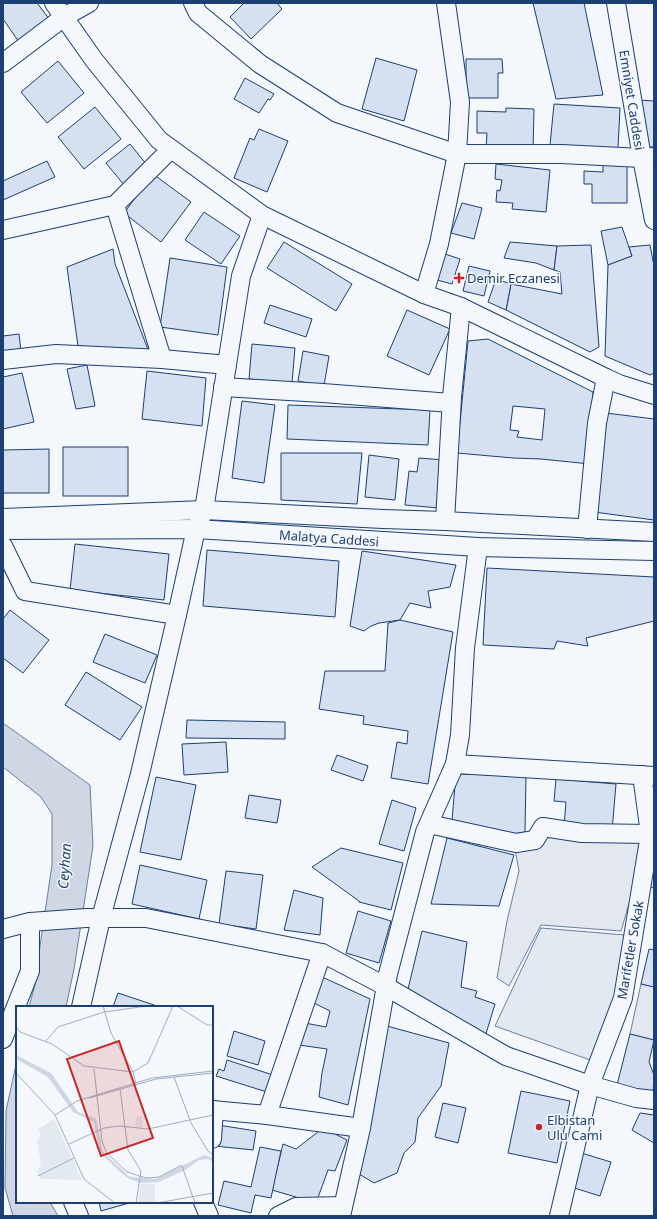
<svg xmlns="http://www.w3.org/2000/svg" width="657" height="1219" viewBox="0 0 657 1219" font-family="'Noto Sans',sans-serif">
<rect width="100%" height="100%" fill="#f4f7fb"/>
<!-- green -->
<path fill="#e3e9f0" stroke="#687fa3" d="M541,928l84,7 -9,66 -26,59 -95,-34z"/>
<!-- parking -->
<g fill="#e3e8f0" stroke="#687fa3">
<path d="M543,827l106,8 -28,96 -80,-6 -32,61 -12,-8 10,-57 12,-50 -5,-27z"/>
<path d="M641,984l13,3v53l-24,-6z"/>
</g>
<!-- water -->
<g fill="#cfd7e4" stroke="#687fa3">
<path d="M3,723l87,62 3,61 -19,123 -8,38h-37l8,-30 3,-31 12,-81v-51l-11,-17 -38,-30z"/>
<path d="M17,1060v142h33l8,14h-45l-8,-28 1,-77z"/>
</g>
<!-- building -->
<g fill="#d5e0f0" stroke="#1d3f73" fill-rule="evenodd">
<path d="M3,3h34l13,17 -31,22 -16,-23z"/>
<path d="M244,3h33l5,6 -31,30 -21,-22z"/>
<path d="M533,3h51l19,92 -47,4z"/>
<path d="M376,58l41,12 -13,51 -42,-12z"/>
<path d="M466,59h36l1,14h-5v25h-32z"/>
<path d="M58,61l26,32 -37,30 -26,-31z"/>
<path d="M245,78l29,16 -4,6 -2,-1 -9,14 -25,-14z"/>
<path d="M638,100l16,1v46h-8z"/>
<path d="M554,104l66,4 -2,40 -68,-3z"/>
<path d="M95,107l26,32 -37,30 -26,-32z"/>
<path d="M506,108l28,1 -1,42 -47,-2 1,-16h-10v-22l29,1z"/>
<path d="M259,129l29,12 -21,51 -33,-14 16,-40 4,2z"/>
<path d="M130,144l17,21 -23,20 -18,-22z"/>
<path d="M603,160h24v43h-35v-19h-8v-13l19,1z"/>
<path d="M47,161l8,16 -52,23v-19z"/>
<path d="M496,164l54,6 -4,42 -34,-3 1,-6 -17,-1 1,-12 3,1 2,-11 -7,-1z"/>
<path d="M153,174l38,28 -30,40 -37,-29z"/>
<path d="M462,203l20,5 -8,31 -23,-6z"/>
<path d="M204,212l36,24 -19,28 -36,-24z"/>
<path d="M622,227l10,29 -24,9 -7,-34z"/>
<path d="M284,242l68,42 -16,27 -69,-43z"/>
<path d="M510,242l47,4 -3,24 -18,-7 -32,-5z"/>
<path d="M591,245l8,102 -9,5 -84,-42 5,-26 51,10 -2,-22 -6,-2 3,-24z"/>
<path d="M650,245l4,21v107l-4,2 -45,-19 3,-91 24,-9 -3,-9z"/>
<path d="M113,249l2,15 34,88 -71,-6 -11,-79z"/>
<path d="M445,254l15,5 -8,25 -15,-4z"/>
<path d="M170,258l57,9 -9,68 -58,-8z"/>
<path d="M469,266l21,5 -6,25 -21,-5z"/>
<path d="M496,279l15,5 -5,26 -18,-8z"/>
<path d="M270,305l42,14 -6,18 -42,-14z"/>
<path d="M407,310l43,19 -21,46 -42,-19z"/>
<path d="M19,334l2,17 -18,2v-17z"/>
<path d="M488,339l105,53 -3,72 -49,-5 -28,-1 -56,-5 11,-112zM513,406l32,3 -3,31 -25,-3 2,-6 -9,-1z"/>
<path d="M252,344l43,4 -3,35 -43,-4z"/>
<path d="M303,351l26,5 -5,30 -26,-5z"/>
<path d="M87,365l8,41 -19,3 -9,-40z"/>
<path d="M147,371l59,7 -4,48 -60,-7z"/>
<path d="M22,373l12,49 -31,7v-52z"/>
<path d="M242,401l33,4 -11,78 -32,-5z"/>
<path d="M288,405l142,5 -2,35 -141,-6z"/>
<path d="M606,413l48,6v101l-60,-8z"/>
<rect x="63" y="447" width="65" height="49"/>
<path d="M49,449v44h-46v-43z"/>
<path d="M281,453h81l-5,51 -76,-4z"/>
<path d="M369,455l30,4 -4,41 -30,-3z"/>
<path d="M419,458l25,2 -5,48 -34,-3 4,-34 8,1z"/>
<path d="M75,544l94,10 -5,46 -94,-10z"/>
<path d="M207,550l132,11 -4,56 -132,-11z"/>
<path d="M362,551l94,14 -6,22 -22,4 3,17 -21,-5 -10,17 -21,3 -8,3 -7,5 -14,-5z"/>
<path d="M487,568l167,9v44l-68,17 2,8 -31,-5 -3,8 -71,-4z"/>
<path d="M10,610l39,30 -26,33 -20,-15v-39z"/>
<path d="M400,620l53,12 -25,152 -37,-6 6,-36 10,2 1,-13 -45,-7 1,-8 -45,-7 6,-38h60l3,-48z"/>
<path d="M105,634l52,21 -12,28 -52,-21z"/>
<path d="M86,672l56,35 -22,33 -55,-35z"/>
<path d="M187,720l98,2v17l-99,-1z"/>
<path d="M226,742l2,30 -44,3 -2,-31z"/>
<path d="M337,755l31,11 -5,15 -32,-11z"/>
<path d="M456,774l70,1 -1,57 -16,3 -57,-15z"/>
<path d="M156,777l40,8 -15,75 -41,-8z"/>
<path d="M556,779l60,5 -4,47 -48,-5 2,-24 -12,-1z"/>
<path d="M249,795l32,5 -4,23 -32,-5z"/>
<path d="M392,800l24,8 -12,43 -25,-7z"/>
<path d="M447,838l67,17 -15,51 -68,-2z"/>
<path d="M341,848l62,15 -12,47 -32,-8v-1l-47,-34z"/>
<path d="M654,854v34l-9,-2z"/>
<path d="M140,865l67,15 -8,39 -67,-15z"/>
<path d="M226,871l37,4 -7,54 -37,-5z"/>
<path d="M294,890l29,8 -3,37 -36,-5z"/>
<path d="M358,911l33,10 -12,42 -33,-10z"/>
<path d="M422,931l45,11 -6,45 16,4 -2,6 20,7 -10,33 -10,-4 -67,-44z"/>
<path d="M649,949l5,1v37l-13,-3z"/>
<path d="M320,976l50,23 -22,106 -29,-8 3,-24 5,-24 -28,-4 6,-22 21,4 4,-16 -18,-9z"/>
<path d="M118,993l42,14h-47z"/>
<path d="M387,1026l62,17 -8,43 -23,32 -3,24 -11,11 -7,20 -23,10 -15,-9z"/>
<path d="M234,1031l31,10 -7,24 -31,-9z"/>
<path d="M630,1034l24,6 -5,22 5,13 -1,19 -36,-9z"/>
<path d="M227,1060l49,16 -6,17 -54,-17 3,-7 5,2z"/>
<path d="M521,1091l49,10 -13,62 -49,-10z"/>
<path d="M443,1103l23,5 -8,35 -23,-6z"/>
<path d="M640,1113l14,2v28l-22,-13z"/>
<path d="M218,1125l38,6 -3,19 -38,-4z"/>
<path d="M323,1128l24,12 -12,31 -7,-1 -12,33 -44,-13 11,-46 13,5z"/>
<path d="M260,1147l21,4 -10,47 -16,-3 -4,18 -33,-8 6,-24 27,6z"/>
<path d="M578,1152l33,10 -11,34 -32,-10z"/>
<path d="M99,1202h30v1l-28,8z"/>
</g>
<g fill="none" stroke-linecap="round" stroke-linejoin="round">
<defs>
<g id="minor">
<path d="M54,3l40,57 65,80 103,75 162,79 37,13 145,71 13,6 35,11"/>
<path d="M193,3l5,10 62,51 77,49 120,41h104l81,4 12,-1"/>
<path d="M616,3l26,155 12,62"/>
<path d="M3,63l61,-46 25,-14"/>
<path d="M115,205l47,154"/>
<path d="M3,230l112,-25 56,-56"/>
<path d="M424,294l15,-50 18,-90 3,-52 -14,-99"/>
<path d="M3,360l53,-6 106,5 65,6"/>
<path d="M223,387l100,6 128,10"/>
<path d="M3,518l201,-8 179,9 62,2 209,11"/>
<path d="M445,521l7,-124 9,-90"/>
<path d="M587,529l10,-106 9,-45"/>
<path d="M3,530l193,-1 282,18 176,4"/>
<path d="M3,546l22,45 152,24"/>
<path d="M455,764l199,12"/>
<path d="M429,824l87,19 19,-3 8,-13 39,6 68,1 4,-1"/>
<path d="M3,929l27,-7 56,-4h60l176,35 63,33 121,70 84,29 46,13 18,2"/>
<path d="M81,1007l20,-89 39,-144 37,-159 19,-86 8,-19 37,-234 21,-61"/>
<path d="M3,1039l27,-68v-49"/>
<path d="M212,1110l55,5 94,13"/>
<path d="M267,1115l55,-162"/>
<path d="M212,1139l2,-29"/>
<path d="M73,1202l6,14"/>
<path d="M203,1202l6,14"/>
<path d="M278,1216l18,-9 47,-1"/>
<path d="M341,1216l20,-88 27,-154 37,-142 30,-68 5,-29 5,-87 13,-101"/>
<path d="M559,1216l31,-131 33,-87 27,-164 -8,-59"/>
</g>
</defs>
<!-- minor casing -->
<use href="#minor" stroke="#1d3f73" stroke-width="20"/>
<!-- minor -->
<use href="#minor" stroke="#f4f7fb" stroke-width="18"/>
</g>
<!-- markers -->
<g fill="#c62828" stroke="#f4f7fb" stroke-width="1.5">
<path d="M457 272h4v4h4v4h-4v4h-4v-4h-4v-4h4z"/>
<circle cx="539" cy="1127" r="4"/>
</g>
<g text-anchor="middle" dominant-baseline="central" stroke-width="3" stroke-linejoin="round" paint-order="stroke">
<!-- street labels -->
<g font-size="13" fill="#1d3f73" stroke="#f4f7fb">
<text transform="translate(632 100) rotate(81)">Emniyet Caddesi</text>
<text transform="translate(329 538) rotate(4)">Malatya Caddesi</text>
<text transform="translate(630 950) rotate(-80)">Marifetler Sokak</text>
</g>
<!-- poi labels -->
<g font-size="13" fill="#1d3f73" stroke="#f4f7fb" text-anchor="start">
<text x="467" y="278">Demir Eczanesi</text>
<text x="547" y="1120">Elbistan<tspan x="547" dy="15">Ulu Cami</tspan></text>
</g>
<!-- water labels -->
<g font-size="14" font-style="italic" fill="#1d3f73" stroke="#f4f7fb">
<text transform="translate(64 866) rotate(-86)">Ceyhan</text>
</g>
</g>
<!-- overview -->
<g transform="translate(16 1006)">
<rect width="197" height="197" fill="#f4f7fb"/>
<path d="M126,110l1,11h-8l1,-9zM38,113l27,59v2l-40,-1 -4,-7 4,-9 -4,-22 4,-6 -3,-6zM124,178h15v19h-17z" fill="#e3e9f0"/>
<path d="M0,49l35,18 27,39 18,7 7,33 27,25 25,2 49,-24 9,3v4l-5,-3 -9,1 -14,10 -26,12 -18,1 -12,-4 -29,-26 -6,-31 -21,-10 -25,-35 -32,-18z" fill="#cfd7e4"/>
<path fill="none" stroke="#cfd7e4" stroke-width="2" d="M97,158l11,10"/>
<path fill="none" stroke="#9eadc5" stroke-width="1" d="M87,0l8,27 22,39 3,12M161,0l30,19h6M0,21l4,5 32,12 32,22 49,6 15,-9 25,-57M29,36l13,-15 46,-15 43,-6M78,63l8,72 4,11 21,20 19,6 13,-1 23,-12M0,67l39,42 29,64 31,24M158,71l17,46 17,28 5,4M104,83l8,61 13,21 -5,32M73,92l67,-19 57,-6M39,109l22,-14 75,-23 61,-7M53,138l35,-16 15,-2 29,3 65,-14M166,160l13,37M22,170l36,-18M141,197l56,-10"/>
<path fill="#c62828" fill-opacity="0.15" stroke="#c62828" stroke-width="2" d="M103,35l34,97 -52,18 -34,-97z"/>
<rect width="197" height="197" fill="none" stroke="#1d3f73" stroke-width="2"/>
</g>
<!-- border -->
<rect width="657" height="1219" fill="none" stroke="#1d3f73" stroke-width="8"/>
</svg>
